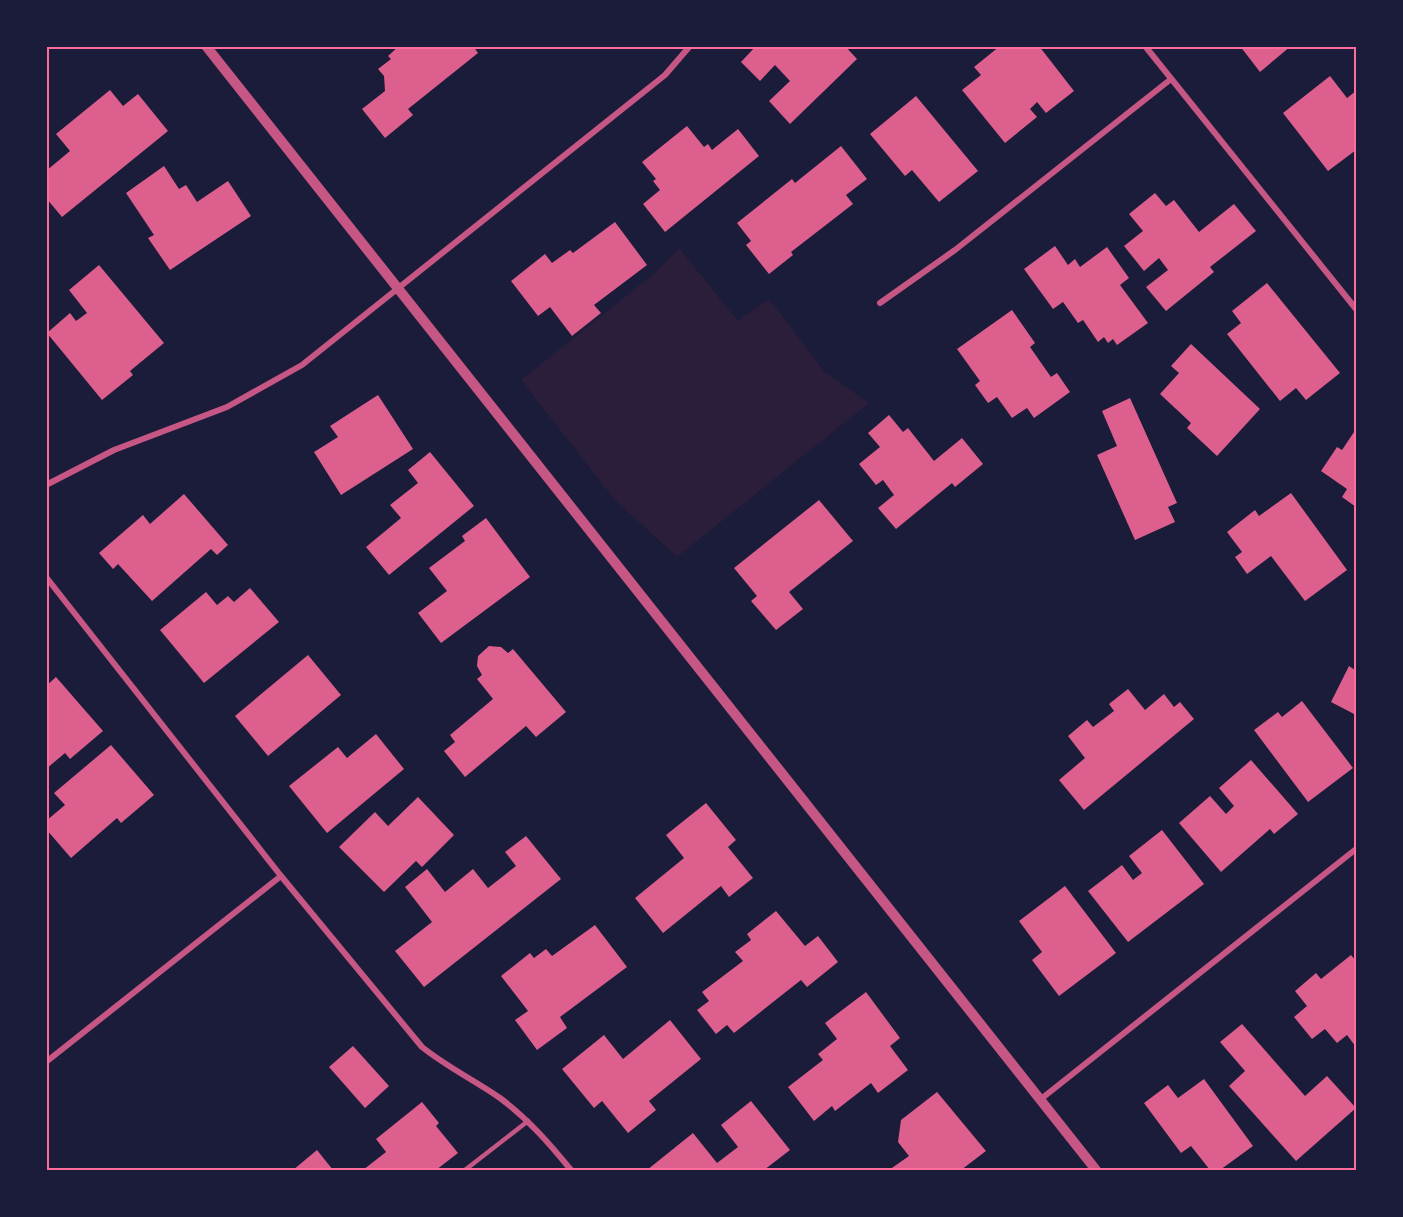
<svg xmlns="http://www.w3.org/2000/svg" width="1403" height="1217" viewBox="0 0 1403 1217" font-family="'Roboto Condensed',sans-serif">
<rect width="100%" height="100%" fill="#1b1b3a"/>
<!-- green -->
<path fill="#2a1e3b" d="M679,248l59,73 31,-22 55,72 45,32 -192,154 -62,-57 -94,-120 135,-108z"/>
<!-- building -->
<g fill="#dd5f8e">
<path d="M399,46h74l5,7 -70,56 5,6 -28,23 -23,-29 23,-18 -1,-15 -6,-7 13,-10 -3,-3z"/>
<path d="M756,46h89l12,13 -67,65 -21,-23 21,-20 -15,-16 -15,16 -19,-19z"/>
<path d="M1000,46l25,3 14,-3 35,45 -28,22 -9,-11 -7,7 7,8 -32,26 -43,-53 19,-15 -7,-8z"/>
<path d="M1240,46h51l-31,26z"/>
<path d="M1330,76l17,22 9,-7v59l-28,21 -45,-58z"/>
<path d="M110,90l13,16 15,-12 30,37 -106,86 -16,-19v-27l24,-20 -14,-17z"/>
<path d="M916,96l62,75 -39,31 -27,-32 -7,6 -35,-42z"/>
<path d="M687,126l17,21 4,-3 4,6 26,-21 21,27 -94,76 -22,-28 17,-14 -7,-9 3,-2 -14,-17z"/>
<path d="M841,146l26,33 -21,16 7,9 -62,48 2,3 -24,19 -23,-29 5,-4 -14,-18 55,-44 3,4z"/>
<path d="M164,166l15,23 7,-4 11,17 31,-21 23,35 -81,54 -22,-32 6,-3 -28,-42z"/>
<path d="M1155,193l11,13 8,-6 25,32 35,-28 22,27 -46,36 4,5 -48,39 -20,-24 22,-17 -9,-12 -15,13 -20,-25 19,-15 -14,-17z"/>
<path d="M615,222l32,43 -53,40 7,8 -29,23 -22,-29 -12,9 -27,-35 34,-27 7,9 18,-13 3,3z"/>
<path d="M1055,246l13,19 7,-6 5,8 27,-20 22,31 -9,7 28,38 -31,22 -4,-6 -5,4 -4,-6 -6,5 -15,-22 -5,3 -15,-21 -10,7 -29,-40z"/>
<path d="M99,265l65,78 -34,28 3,4 -31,25 -55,-67 23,-20 6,8 11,-8 -18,-23z"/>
<path d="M1267,283l73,90 -34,27 -10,-12 -16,13 -53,-67 14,-11 -9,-12z"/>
<path d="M1012,310l23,33 -5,4 21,30 6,-4 13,19 -36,26 -7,-10 -15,10 -15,-21 -9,6 -13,-18 5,-4 -23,-32z"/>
<path d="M1191,344l69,65 -43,47 -30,-28 4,-5 -31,-29 19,-21 -8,-7z"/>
<path d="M378,395l35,54 -72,46 -27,-43 24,-15 -8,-11z"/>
<path d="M1130,398l47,105 -9,4 7,15 -40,18 -38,-85 20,-9 -15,-35z"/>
<path d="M889,415l14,17 5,-4 26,33 28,-23 21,26 -28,23 -3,-4 -56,46 -18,-21 16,-13 -11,-15 -7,5 -17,-21 21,-17 -12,-14z"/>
<path d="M1356,429v78l-14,-10 5,-8 -26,-18 16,-24 5,3z"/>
<path d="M430,452l44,54 -85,69 -23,-28 35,-29 -11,-13 28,-22 -10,-13z"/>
<path d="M1291,493l56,77 -42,31 -34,-45 -24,18 -12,-17 7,-5 -15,-20 28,-22 4,6z"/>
<path d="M184,494l44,51 -11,10 -6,-6 -59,52 -34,-37 -5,5 -14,-16 44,-38 7,9z"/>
<path d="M819,500l34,41 -64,51 14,17 -27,21 -25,-29 6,-5 -23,-28z"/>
<path d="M486,518l44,59 -89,66 -23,-30 29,-22 -18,-23 36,-27 -3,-5z"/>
<path d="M250,588l29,34 -75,61 -44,-53 46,-38 11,13 11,-9 6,6z"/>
<path d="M489,646l12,1 7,6 5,-4 53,63 -30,25 -10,-11 -61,51 -21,-26 11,-9 -5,-7 43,-36 -16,-20 5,-4 -5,-9 1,-10z"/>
<path d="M308,655l33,40 -73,61 -33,-40z"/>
<path d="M1349,666l6,4 1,-4v49l-25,-13z"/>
<path d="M56,677l47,54 -33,28 -5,-6 -19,16v-83z"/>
<path d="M1128,689l17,21 19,-16 10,13 6,-5 14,17 -110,91 -25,-30 26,-22 -17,-22 19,-16 6,7 21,-16 -5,-7z"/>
<path d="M1302,701l51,67 -45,34 -54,-72 24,-18 4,5z"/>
<path d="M376,734l28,35 -77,64 -38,-47 49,-39 9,11z"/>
<path d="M111,745l43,50 -33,28 -4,-5 -46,40 -25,-29v-8l19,-16 -11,-12z"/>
<path d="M1251,760l47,54 -24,20 -4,-5 -49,43 -42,-49 31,-27 16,18 8,-8 -15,-18z"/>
<path d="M418,797l36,38 -32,32 -6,-6 -32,31 -45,-45 36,-35 13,14z"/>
<path d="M706,803l30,37 -8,7 25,31 -24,19 -8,-11 -58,47 -28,-35 49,-40 -18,-23z"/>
<path d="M1162,830l42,54 -76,58 -40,-51 34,-26 11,15 9,-7 -13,-17z"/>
<path d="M526,836l35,43 -137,108 -29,-36 37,-29 -27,-35 22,-18 18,23 28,-23 15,19 28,-22 -11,-14z"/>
<path d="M1065,886l51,67 -57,43 -27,-36 10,-8 -23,-31z"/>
<path d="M776,911l29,35 13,-10 20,26 -31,25 -6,-7 -67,53 -7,-8 -11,9 -19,-24 12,-9 -7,-9 41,-31 -8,-9 16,-12 -4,-6z"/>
<path d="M595,925l32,42 -67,50 7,11 -30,22 -22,-30 13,-9 -27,-35 29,-23 4,5 12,-9 6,7z"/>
<path d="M1351,955l5,6v86l-9,-12 -10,8 -12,-14 -13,10 -18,-22 13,-11 -12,-15 21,-18 5,6z"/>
<path d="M866,992l34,46 -10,8 18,24 -30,23 -7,-10 -36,28 -3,-5 -18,15 -26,-34 35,-27 -5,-6 19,-15 -12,-16z"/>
<path d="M670,1020l31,39 -52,42 7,9 -28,23 -26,-32 -8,7 -32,-39 42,-34 19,24z"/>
<path d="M1242,1024l63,72 22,-20 29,32 -60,53 -67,-75 16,-15 -25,-29z"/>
<path d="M353,1046l36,40 -24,22 -36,-41z"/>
<path d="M1204,1079l49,67 -33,24h-10l-19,-24 -10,7 -37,-50 24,-18 10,13z"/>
<path d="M937,1092l49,59 -25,19h-72l20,-14 -11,-14 3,-22z"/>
<path d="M751,1101l39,49 -26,20h-117l46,-37 24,30 21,-16 -17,-22z"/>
<path d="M422,1102l17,21 -3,3 22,27 -22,17 -8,-2 -4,2h-61l23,-18 -10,-13z"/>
<path d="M317,1150l16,20h-40z"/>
</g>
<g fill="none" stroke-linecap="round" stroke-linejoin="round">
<!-- service -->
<path stroke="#c65784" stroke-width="4.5" d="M465,1170l63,-49"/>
<!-- minor -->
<g stroke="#c65784" stroke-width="6">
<path d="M1145,46l211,263"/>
<path d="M880,303l75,-53 216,-171"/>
<path d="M46,485l68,-35 113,-43 75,-42 363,-290 25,-29"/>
<path d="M46,577l235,299 141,171c25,20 52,33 78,51 28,21 49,45 71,72"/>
<path d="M46,1062l235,-186"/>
<path d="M1041,1099l315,-250"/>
</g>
<!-- tertiary -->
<path stroke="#c65784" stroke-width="10" d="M206,46l890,1124"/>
</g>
<!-- border -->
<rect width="1403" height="1217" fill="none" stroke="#1b1b3a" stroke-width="96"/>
<rect x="48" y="48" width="1307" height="1121" fill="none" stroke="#ff6b9d" stroke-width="2"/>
</svg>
